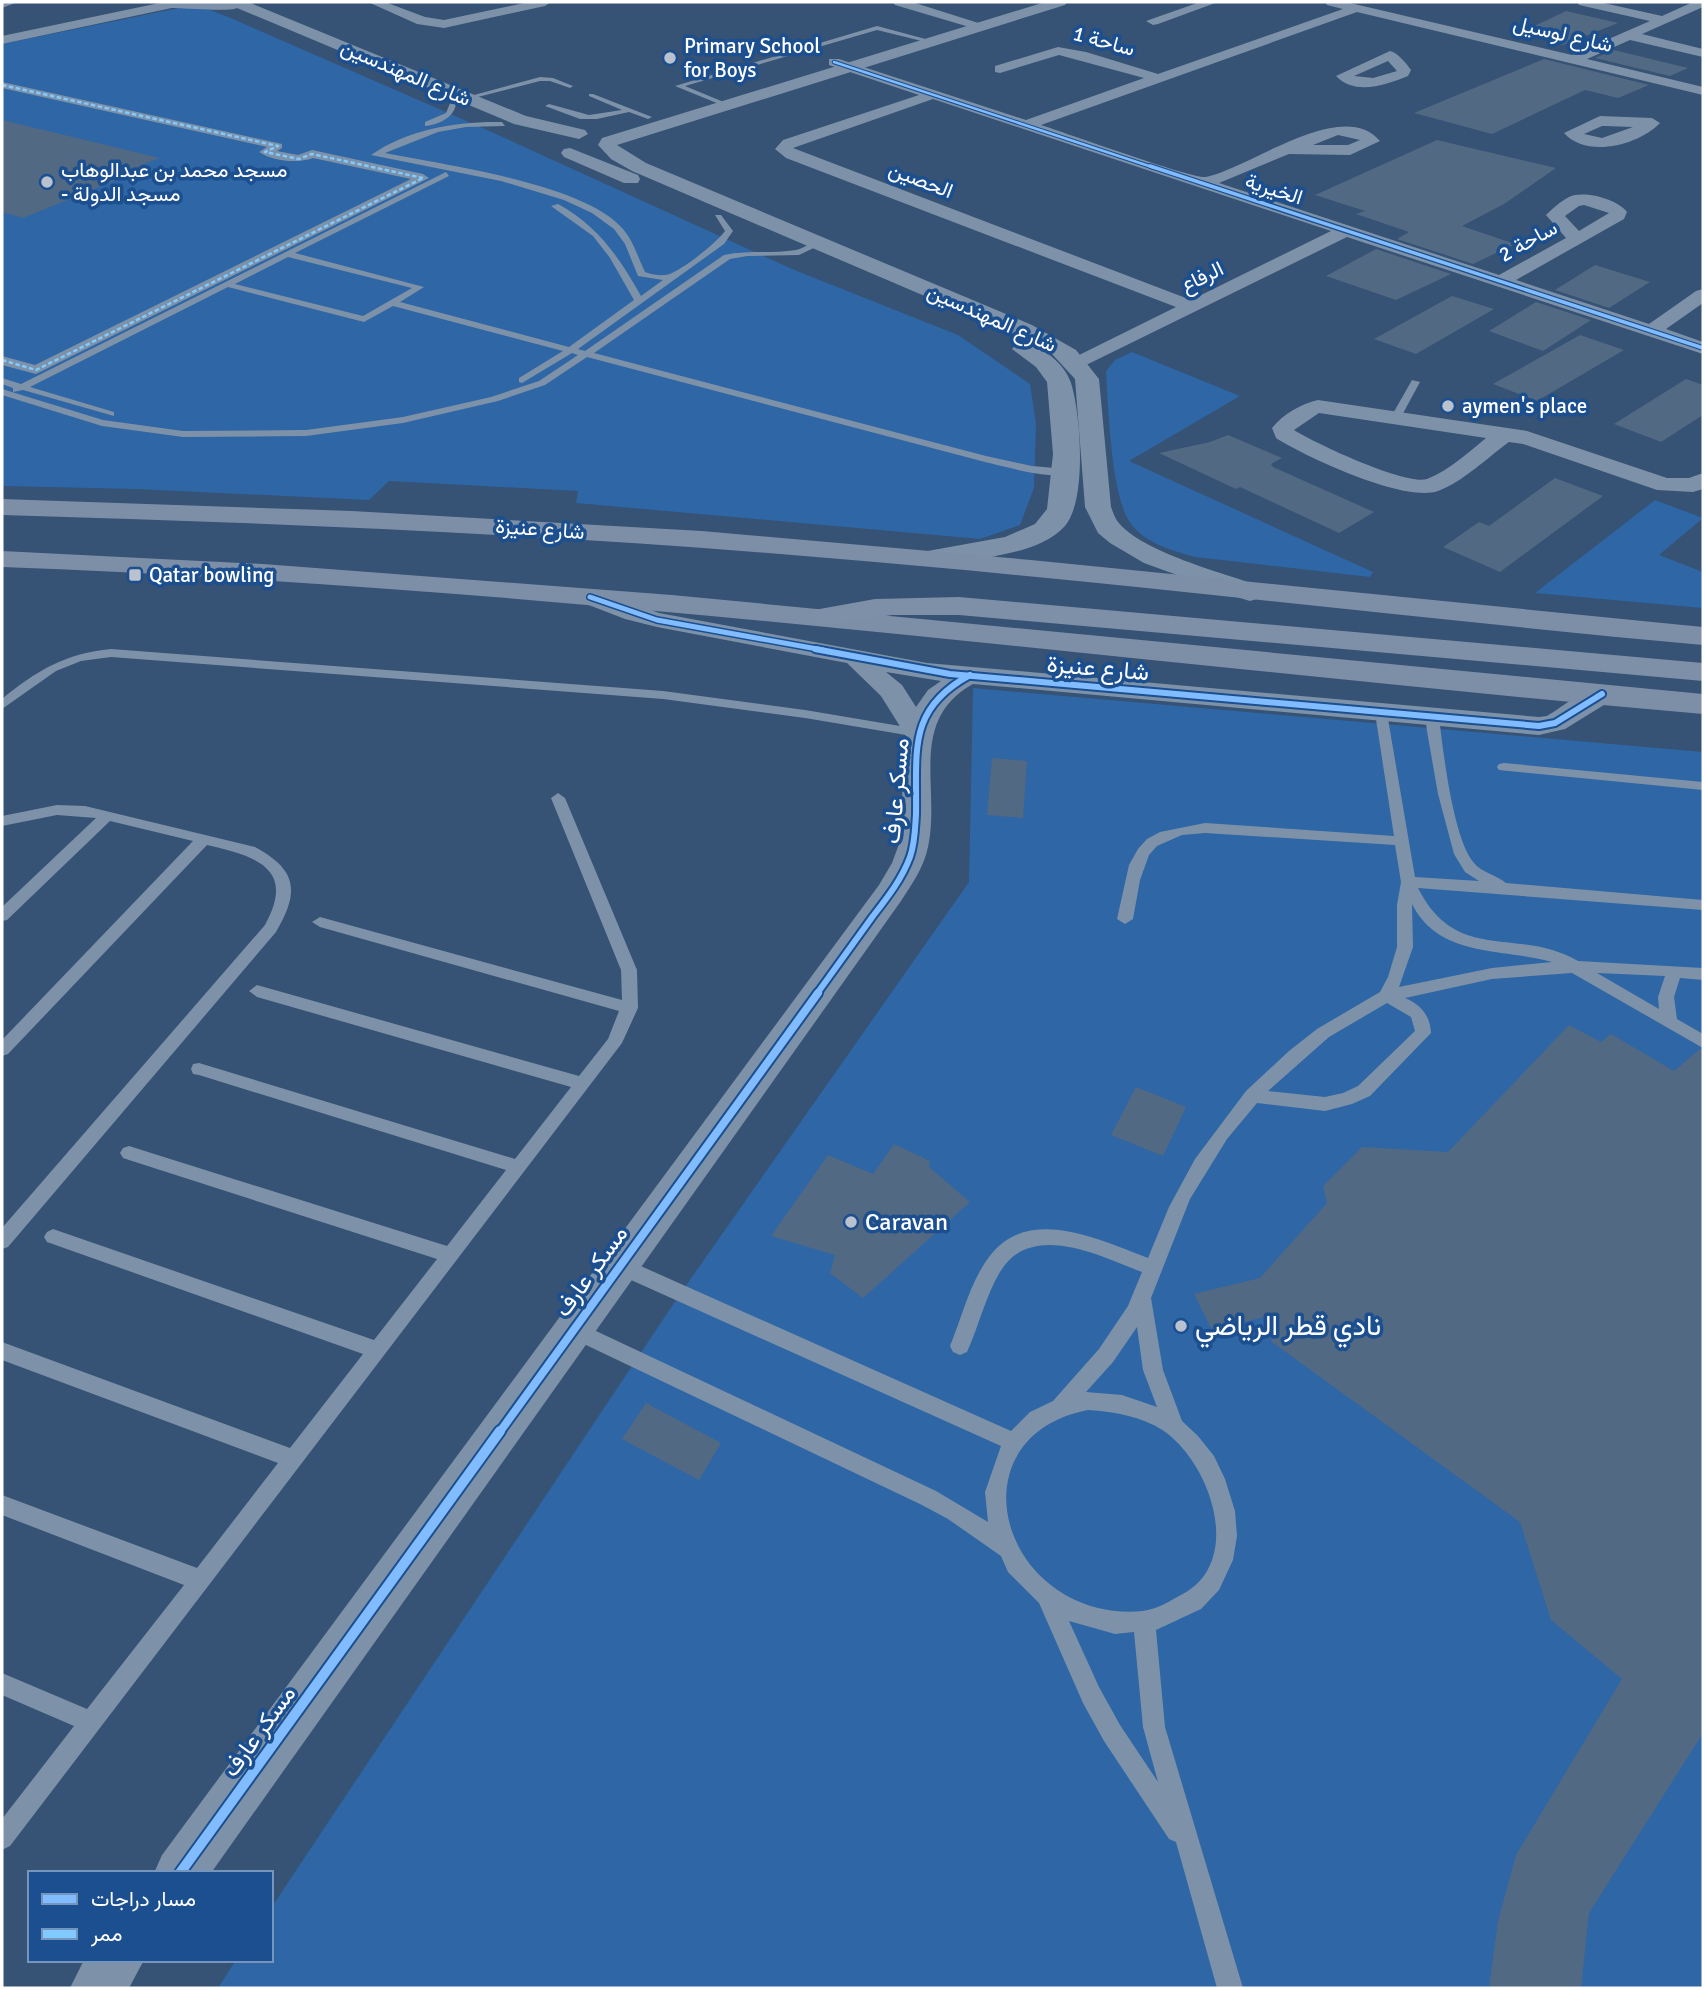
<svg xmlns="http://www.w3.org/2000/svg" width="1705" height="1990" viewBox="0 0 1705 1990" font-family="Signika,Vazirmatn,sans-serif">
<rect width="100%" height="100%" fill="#365274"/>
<!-- green -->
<g fill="#2f66a5">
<path d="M184,7h19l30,12 261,114 298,136 166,66 72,49 6,40 -2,64 -14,37 -40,14 -404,-36 2,-12 -189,-10 -20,19 -233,-11 -134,-3v-442z"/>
<path d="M1132,352l108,44 -111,65 244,111 -3,5 -175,-20c-22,-6 -53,-15 -66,-36 -18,-28 -21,-115 -23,-150l9,-11z"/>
<path d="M1655,500l48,18 -44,37 44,17v36l-168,-15z"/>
<path d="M973,688l730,64v1236h-1485l18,-28h35v-52l409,-614 289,-412z"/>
</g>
<!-- building -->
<g fill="#526984">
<path d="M1566,11l52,12 -55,22 -41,-13z"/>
<path d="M1614,50l74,18 -18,8 -75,-18z"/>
<path d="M1544,59l105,26 -31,13 -33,-8 -93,44 -78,-21z"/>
<path d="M2,120l158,38 -19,7 7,2 -125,51 -21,-6z"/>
<path d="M1437,140l119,28 -52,36 -42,22 53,18 -42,20 -76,-25 12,-7 -53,-18 9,-3 -50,-16z"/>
<path d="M1376,249l75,25 -55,26 -70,-24z"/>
<path d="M1595,265l55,17 -41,26 -54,-18z"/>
<path d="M1452,296l42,13 -78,45 -42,-15z"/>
<path d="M1536,302l55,18 -48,31 -54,-20z"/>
<path d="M1580,335l44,15 -87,51 -44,-17z"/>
<path d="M1686,379l17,6v30l-42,27 -47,-18z"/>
<path d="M1228,435l54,23 -11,6 2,3 101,45 -35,21 -99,-46 -4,2 -77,-36 51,-11z"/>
<path d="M1555,478l48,18 -103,76 -57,-25 36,-25 10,4z"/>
<path d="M992,758l35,3 -4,57 -36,-3z"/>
<path d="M1569,1025l32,17 10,-8 63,37 26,-22 3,2v682l-114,180 -8,75h-92l9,-67 18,-66 106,-176 -71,-59 -31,-98 -248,-180 -8,-25 -52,13 -18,-36 66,-16 67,-75 -4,-17 39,-39 86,5z"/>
<path d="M1136,1087l50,20 -23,49 -52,-21z"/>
<path d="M894,1144l36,17 -1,6 41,35 -107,96 -33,-25 5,-18 -64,-19 57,-81 45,19z"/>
<path d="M646,1403l75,40 -22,37 -77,-41z"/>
</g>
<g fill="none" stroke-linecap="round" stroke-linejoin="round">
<!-- service -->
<g fill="#7d92a8" fill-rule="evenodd">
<path d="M877,26l56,15 -3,2 -53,-13 -192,56 41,17 -2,3 -49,-20z"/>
<path d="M540,77l13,1 20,8 -3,2 -20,-7h-10l-74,19 -3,-2z"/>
<path d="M589,94h4l59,23 -4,2 -19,-7 -32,7h-17l-35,-13 4,-2 40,11 33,-5 -33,-14z"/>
<path d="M451,101l5,1c0,15 -18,23 -31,24v-4l21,-9z"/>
<path d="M502,122l3,4 -39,1 -28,5 -53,21c59,12 199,30 238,76 11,13 15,29 22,43 7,3 20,5 27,1 15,-7 43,-29 53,-42l-10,-16h6l12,16 -9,13 -146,105 7,2 139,-96c24,-5 49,-1 72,-5 10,-2 16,-10 26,-10v4l-23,11 -52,1 -17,3 -136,94 392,103 46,10 34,3 5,3c-15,10 -67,-6 -86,-10l-398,-105 -42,28 -47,16 -95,22 -97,13 -123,1 -81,-11 -100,-31v-6l101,31 80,11 123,-1 97,-13 88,-20 48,-16 39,-26 -6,-2 -50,30 -3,-1v-4l44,-27 -170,-45 -29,16 -136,-35 -198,100 84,25v4l-91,-26 -10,2v-4l-11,-4v-6l19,6 425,-212 3,4 -154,77 129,34 -24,15 169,45 65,-47 -24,-42 -17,-22 -42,-30 7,-2c40,22 61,53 83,92l22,-16 -25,-4 -13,-32 -11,-15 -22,-16 -28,-13 -63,-19 -130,-26c37,-26 87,-34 131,-33zM288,257l124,31 -49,28 -128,-32z"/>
<path d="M1412,380l8,2 -20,37h-8l-1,-2z"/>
<path d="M111,649l552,42 142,19 113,19 7,4 -7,4 -113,-19 -142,-19 -552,-42 -30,4 -25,10 -54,38v-10c34,-28 64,-46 109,-50z"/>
<path d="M1381,709l6,4 28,164 64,4 -14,-9 -11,-18 -16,-60 -11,-63 -2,-14 7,-4 7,4c4,33 14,122 35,146 8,10 23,12 32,20l197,17v10l-285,-22c39,77 99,38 160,73l125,7v12l-23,-2 -6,19 3,22 26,15v14l-131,-75 -80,6 -87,19c16,7 25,17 26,35l-61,63 -18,8 -27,7 -68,-8 -30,36 -37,60 -39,99 12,72 19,51 16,15 16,20 11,23 10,32 2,25 -4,24 -14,30 -18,19 -45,21 9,97 78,261h-26l-41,-146 -7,-3 -65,-98 -21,-38 -44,-100 -31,-31 -7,-16 -53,-37 -26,-14 -357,-170 -3,-6 3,-6 7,-3 7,3 357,168 52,31 -3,-30 16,-46 -390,-175 -2,-6 2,-6 7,-2 7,2 386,172 19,-19 23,-11 46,-52 29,-43 14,-34c-42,-16 -111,-52 -142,0 -15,25 -21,54 -33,80l-7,3 -7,-3 -3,-6c12,-29 20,-64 39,-89 39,-53 111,-17 159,1l21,-51 26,-48 51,-68 43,-40 28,-22 63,-37 8,-15 9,-30v-42l4,-23 -6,-37 -190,-12 -23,2 -25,11 -8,9 -9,25 -7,39 -8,5 -8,-5 12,-54 9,-16 9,-10 13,-7 45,-9 189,13 -19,-123zM1412,904c27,54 91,44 140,58l-60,6 -93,19 14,-40zM1597,973l68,3 -7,21 1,12zM1387,1003l24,14 4,14 -57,55 -15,7 -18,4 -57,-6 61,-54zM1137,1327l6,43 14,37 -35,-12 -36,-3 27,-30zM1088,1410c27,2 53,6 76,21 47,33 82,133 15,165 -8,4 -15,9 -24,12 -17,6 -40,4 -57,0 -107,-27 -133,-174 -10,-198zM1069,1621l46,13 19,-2 9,95 15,55 -38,-57 -21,-38z"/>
<path d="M1504,763l199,19v8l-204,-20 -2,-3 2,-3z"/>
<path d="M558,793l7,5 72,172 1,38 -16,35 -612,803 -8,4v-31l72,-93 -72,-31v-22l85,36 97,-124 -182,-70v-20l195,73 81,-105 -276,-103v-18l288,106 73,-94 -316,-112 -3,-5 3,-5 6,-3 321,111 63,-81 -308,-99 -6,-2 -3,-5 3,-5 6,-2 318,100 59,-76 -307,-95 -6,-1 -2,-5 2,-5 6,-1 316,96 56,-72 -314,-90 -8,-6 8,-6 322,91 29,-37 11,-28 -299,-84 -8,-5 8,-5 302,83 -1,-30 -70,-172z"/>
<path d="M57,805l28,1 170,41c42,23 45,44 21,85l-268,315 -6,2v-21l263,-303c32,-58 -11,-69 -58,-80l-199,209 -6,2v-16l191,-199 -83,-20 -103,99 -5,1v-14l94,-89 -39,-3 -55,11v-10z"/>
</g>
<!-- pedestrian -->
<path fill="#7d92a8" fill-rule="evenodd" d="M2,82l280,62v4l-5,3 21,4 14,-5 111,24 6,4 -393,196 -34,-9v-9l33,9 376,-186 -98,-21c-16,6 -40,3 -54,-6l8,-5 -265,-59z"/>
<!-- minor -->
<g fill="#7d92a8" fill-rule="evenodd">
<path d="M2,2h16l-16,6z"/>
<path d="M164,2h23l-6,4 -179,38v-8z"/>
<path d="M368,2h17l40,15 19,3 85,-18h22l-6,4 -101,22 -27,-4z"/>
<path d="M893,2h19l76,24 -2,3h-10l-81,-24z"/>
<path d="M1200,2h18l-60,22 -5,1 -7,-4z"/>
<path d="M1325,2h21l226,53 78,-34 -71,-16 -2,-3h22l63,14 31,-14h10v5l-61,27 61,15v8l-73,-17 -43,19 116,28v8l-346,-83 -316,113c22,7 152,54 164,52 44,-8 137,-81 175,-36l-30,14 -61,-1 -70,29 280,92 67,-37 -20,-23c6,-6 15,-14 23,-18 15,-7 48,2 58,15l-3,7 -108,61 133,44 47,-33 7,-2v14l-37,26 37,13v12l-356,-117 -269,132 -7,-2 -3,-4 3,-4 105,-52 -390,-149 -11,-9 8,-9 136,-45 -90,-30v-6h10l187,61 118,-42 -85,-23 -59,18 -5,-1v-6l63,-19 28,5 72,22 185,-65 -16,-4zM933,99l398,132 -140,69 -398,-152zM1338,135l22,5 -12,5h-35zM1584,205l25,8 -30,18 -14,-15 14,-10z"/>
<path d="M1390,51c8,2 16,12 21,19l-3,6c-22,9 -53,20 -72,0zM1388,61l9,10 -24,7 -19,-2z"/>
<path d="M1600,116l52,2 8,5c-21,22 -73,36 -96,10zM1602,126h3l28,1 -31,11 -18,-4z"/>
<path d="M1318,400l209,31 140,47h22l14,-5v16l-10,3 -36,-2 -134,-46 -14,-2c-22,16 -45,39 -71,49 -34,12 -132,-34 -162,-53l-4,-10c11,-14 29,-24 46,-28zM1319,413l167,25c-17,14 -38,33 -59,41 -20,7 -113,-36 -133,-49z"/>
<path d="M590,589l69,24 268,50 612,54 8,-1c19,-11 42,-33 65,-28l4,6 -4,6 -47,29 -26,6 -566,-51c-66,37 -32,104 -45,163 -4,20 -16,37 -27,54l-690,972h-57l8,-18 717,-970 13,-22 7,-19 7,-108 -25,-40 -34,-33 -190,-36 -32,-8 -44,-17 -4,-5 4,-5zM886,672l55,9 -13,9 -12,17 -14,-22z"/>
<path d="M84,1960h60l-15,28h-59z"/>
</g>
<!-- tertiary -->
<g fill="#7d92a8" fill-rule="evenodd">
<path d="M163,2h85l278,114 59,14 3,4 -9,5 -65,-15 -277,-116c-6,4 -55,0 -68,0l-5,-1z"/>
<path d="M1045,2h22l-2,3 -448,140 29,18 386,162 44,25 23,29 12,128c2,5 4,11 7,15 24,30 105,51 142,64l4,6 -4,6 -10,3 -10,-3 -96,-35 -34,-20 -12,-10 -13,-26 -10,-128 -23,-25 -36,-19 -384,-164 -21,-12 -13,-14 4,-7z"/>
<path d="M570,148l68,27 2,4 -2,4h-14l-60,-26 -3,-4 3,-4z"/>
<path d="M1024,342c19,5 41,22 47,41 10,32 16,117 -6,143 -19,21 -53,27 -79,32 -20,4 -44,11 -64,6l-4,-6 4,-6 83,-15 30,-13 12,-15 6,-55 -6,-72 -11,-15 -24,-18 4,-5z"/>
</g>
<!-- primary -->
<g fill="#7d8ea7" fill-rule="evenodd">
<path d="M2,499l350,12 350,20 329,29 672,67v18c-296,-27 -591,-64 -887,-88 -271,-23 -542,-34 -814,-42z"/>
<path d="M2,551l261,13 409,31 1031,99v20c-567,-50 -1132,-126 -1701,-147z"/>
</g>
<!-- trunk -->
<path fill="#7e90a7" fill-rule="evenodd" d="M959,597l744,66v18l-744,-66h-67l-68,10 -10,-3 -5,-6 5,-6 61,-11z"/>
<!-- quiet -->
<g stroke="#80caff" stroke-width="2.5" stroke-dasharray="4.5 2.5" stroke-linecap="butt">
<path d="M2,85l276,61 -13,6 34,7 13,-5 111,24"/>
<path d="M2,360l34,10 387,-192"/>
</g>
<defs>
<path id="cycleway-far5" d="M834,62l321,106"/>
<path id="cycleway-far4" d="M1150,166l553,182"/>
<path id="cycleway-far3" d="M590,597l67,23 166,30"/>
<g id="cycleway-far2">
<path d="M815,649l135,25 589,52 16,-3 47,-29"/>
<path d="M816,995c19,-26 38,-53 57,-79 14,-18 29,-37 37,-59 5,-14 5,-28 6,-43 1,-63 -9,-105 54,-139"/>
</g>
<path id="cycleway-far1" d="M499,1433l319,-440"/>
<path id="cycleway" d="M180,1873l320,-442"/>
</defs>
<!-- cycleway-far5 casing -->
<use href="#cycleway-far5" stroke="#1b4f8f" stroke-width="4.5"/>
<!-- cycleway-far4 casing -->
<use href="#cycleway-far4" stroke="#1b4f8f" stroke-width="6"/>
<!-- cycleway-far3 casing -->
<use href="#cycleway-far3" stroke="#1b4f8f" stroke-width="8"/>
<!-- cycleway-far2 casing -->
<use href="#cycleway-far2" stroke="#1b4f8f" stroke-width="10"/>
<!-- cycleway-far1 casing -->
<use href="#cycleway-far1" stroke="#1b4f8f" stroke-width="12"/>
<!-- cycleway casing -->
<use href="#cycleway" stroke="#1b4f8f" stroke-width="14"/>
<!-- cycleway-far5 -->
<use href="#cycleway-far5" stroke="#80bcff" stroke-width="2.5"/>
<!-- cycleway-far4 -->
<use href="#cycleway-far4" stroke="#80bcff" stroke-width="3.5"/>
<!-- cycleway-far3 -->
<use href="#cycleway-far3" stroke="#80bcff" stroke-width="5"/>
<!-- cycleway-far2 -->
<use href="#cycleway-far2" stroke="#80bcff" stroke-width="6"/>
<!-- cycleway-far1 -->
<use href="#cycleway-far1" stroke="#80bcff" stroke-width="8"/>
<!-- cycleway -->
<use href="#cycleway" stroke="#80bcff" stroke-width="10"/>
</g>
<!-- markers -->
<g fill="#b9c2ce" stroke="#1b4f8f" stroke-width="2.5">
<circle cx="670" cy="58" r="7"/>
<circle cx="47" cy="182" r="7"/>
<circle cx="1448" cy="406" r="7"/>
<rect x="128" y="568" width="14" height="14" rx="3.5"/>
<circle cx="851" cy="1222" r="7"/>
<circle cx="1181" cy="1326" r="7"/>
</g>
<g text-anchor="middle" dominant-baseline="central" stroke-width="7" stroke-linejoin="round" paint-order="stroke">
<!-- far-street labels -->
<g font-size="21" fill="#fff" stroke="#1b4f8f">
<text transform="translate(1563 34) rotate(13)">شارع لوسيل</text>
<text transform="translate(1104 41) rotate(15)">ساحة 1</text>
<text transform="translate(406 73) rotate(23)">شارع المهندسين</text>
<text transform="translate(921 180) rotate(21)">الحصين</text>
<text transform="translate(1274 189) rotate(18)">الخيرية</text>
<text transform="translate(1528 241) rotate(-29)">ساحة 2</text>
<text transform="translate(1202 277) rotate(-26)">الرفاع</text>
<text transform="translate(992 318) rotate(24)">شارع المهندسين</text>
<text transform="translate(540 529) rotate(4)">شارع عنيزة</text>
</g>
<!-- far-poi labels -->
<g font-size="21" fill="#fff" stroke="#1b4f8f" text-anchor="start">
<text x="684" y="46">Primary School<tspan x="684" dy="24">for Boys</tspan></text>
<text x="61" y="170">مسجد محمد بن عبدالوهاب<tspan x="61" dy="24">- مسجد الدولة</tspan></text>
<text x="1462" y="406">aymen's place</text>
<text x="149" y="575">Qatar bowling</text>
</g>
<!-- street labels -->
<g font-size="24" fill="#fff" stroke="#1b4f8f">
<text transform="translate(1098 668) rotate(5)">شارع عنيزة</text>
<text transform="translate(896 791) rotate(-85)">مسكر عارف</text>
<text transform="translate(591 1271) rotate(-54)">مسكر عارف</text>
<text transform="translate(259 1731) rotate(-54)">مسكر عارف</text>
</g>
<!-- poi labels -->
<g font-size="24" fill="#fff" stroke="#1b4f8f" text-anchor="start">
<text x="865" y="1222">Caravan</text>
</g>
<!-- near-poi labels -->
<g font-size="28" fill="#fff" stroke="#1b4f8f" text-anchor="start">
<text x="1195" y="1326">نادي قطر الرياضي</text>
</g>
</g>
<!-- border -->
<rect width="1705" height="1990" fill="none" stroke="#ffffff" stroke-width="7"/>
<!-- legend -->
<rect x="28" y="1871" width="245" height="91" fill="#1b4f8f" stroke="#7695bc" stroke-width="2"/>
<rect x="42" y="1894" width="35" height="10" fill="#80bcff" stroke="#7695bc" stroke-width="2"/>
<text x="91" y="1906" font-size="21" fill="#ffffff">مسار دراجات</text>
<rect x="42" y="1929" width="35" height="10" fill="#80caff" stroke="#7695bc" stroke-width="2"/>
<text x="91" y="1941" font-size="21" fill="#ffffff">ممر</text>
</svg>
